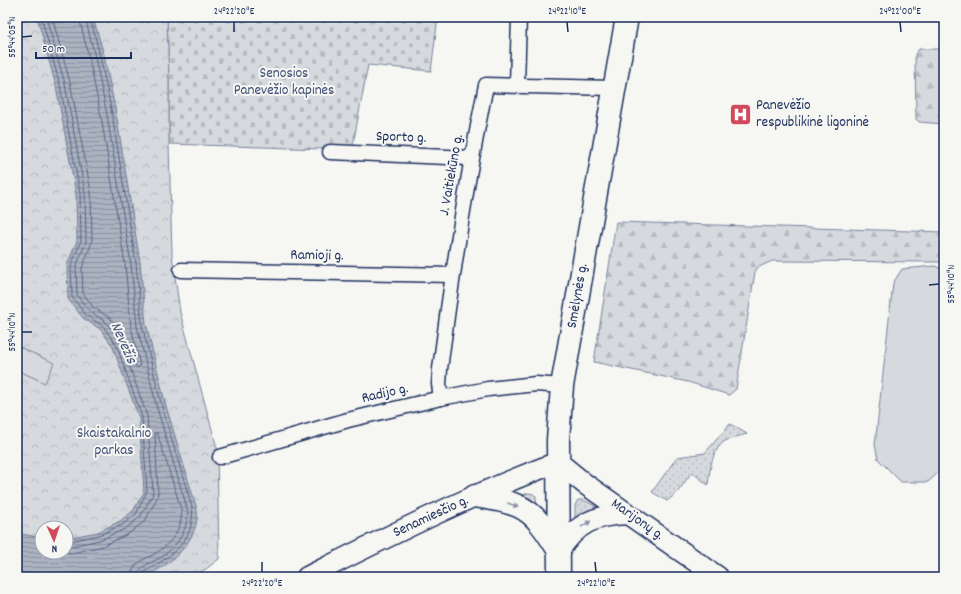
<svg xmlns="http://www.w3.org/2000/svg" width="961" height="594" viewBox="0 0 961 594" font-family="Dekko,sans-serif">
<defs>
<pattern id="grass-dots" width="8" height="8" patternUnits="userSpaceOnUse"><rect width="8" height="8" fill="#d6d9dd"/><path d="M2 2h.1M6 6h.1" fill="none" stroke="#b7bbc0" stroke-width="1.8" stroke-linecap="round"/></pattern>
<pattern id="forest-firs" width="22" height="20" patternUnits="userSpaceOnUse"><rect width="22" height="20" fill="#d6d9dd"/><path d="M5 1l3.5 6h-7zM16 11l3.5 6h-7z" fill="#b7bbc0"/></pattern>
<pattern id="cemetery-stones" width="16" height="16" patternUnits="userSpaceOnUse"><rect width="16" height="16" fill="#d6d9dd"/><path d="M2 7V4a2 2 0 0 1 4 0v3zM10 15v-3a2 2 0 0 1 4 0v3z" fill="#b7bbc0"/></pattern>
<pattern id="park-crowns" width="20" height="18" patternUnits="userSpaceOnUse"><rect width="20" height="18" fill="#d6d9dd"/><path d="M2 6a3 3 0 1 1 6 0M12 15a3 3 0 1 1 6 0" fill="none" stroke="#b7bbc0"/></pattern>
<pattern id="water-rules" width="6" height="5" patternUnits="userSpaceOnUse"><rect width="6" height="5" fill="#abb2c0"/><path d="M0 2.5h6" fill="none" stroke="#8a919f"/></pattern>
</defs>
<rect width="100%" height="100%" fill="#f6f6f2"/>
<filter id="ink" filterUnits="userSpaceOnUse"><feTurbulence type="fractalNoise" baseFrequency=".025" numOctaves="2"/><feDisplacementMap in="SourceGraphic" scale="8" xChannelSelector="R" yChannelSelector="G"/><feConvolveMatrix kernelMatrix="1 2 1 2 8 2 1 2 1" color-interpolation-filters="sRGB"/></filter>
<g filter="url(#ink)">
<!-- grass -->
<g fill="url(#grass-dots)" stroke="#78849e">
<path d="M730,424l17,10c-7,2 -16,4 -22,7 -14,10 -15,29 -17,44l-16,-13 -15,21 -10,8 -15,-9 25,-35 28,-4z"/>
<path d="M529,493l4,1 3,2 1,15 -23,-14z"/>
<path d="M578,500h5l17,8 -25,13v-16z"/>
</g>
<!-- forest -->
<g fill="url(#forest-firs)" stroke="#78849e">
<path d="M919,49h25v75l-25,-2 -3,-3 -1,-65z"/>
<path d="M616,222l328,10v30l-172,-1 -15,7 -2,4 -19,117 -7,6 -41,-13 -94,-20z"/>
</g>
<!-- cemetery -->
<path fill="url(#cemetery-stones)" stroke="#78849e" d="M167,17h271l-7,54 -63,-6 -16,85 -183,-6v-63z"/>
<!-- park -->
<path fill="url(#park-crowns)" stroke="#78849e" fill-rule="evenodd" d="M17,17h150l2,64v63l3,111 8,57 37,136 2,111 -13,10 -17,8h-172zM42,528h24v24h-24z"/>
<!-- pitch -->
<g fill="#d6d9dd" stroke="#78849e">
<path d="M935,266l9,4v204l-5,-2 -11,10h-27l-23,-23 -3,-14 18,-162 9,-14z"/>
<path d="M17,346l37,17 -9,20 -28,-13z"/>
</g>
<!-- water -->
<path fill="url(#water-rules)" stroke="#717e99" d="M37,17h56l11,38 12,58 24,149 6,62 20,82 30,100c1,4 2,9 1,13 -3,26 -32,52 -57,58h-123v-44l25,5v14h24v-14l32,-6 22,-11 13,-10 11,-19 -5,-74 -27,-73 -12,-16 -17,-11 -15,-19 -1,-34 10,-24 -1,-47 -20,-108z"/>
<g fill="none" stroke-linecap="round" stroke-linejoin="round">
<!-- shore -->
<g stroke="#556385" stroke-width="1">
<path d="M41,17l19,68 20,108 1,48 -10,25 1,31 14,18 17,11 13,18 26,73 5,74 -11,23 -14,11 -23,10 -33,7"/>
<path d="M46,17l19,67 20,109 1,49 -10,25 1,28 12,16 17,11 15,20 26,74 6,75 -1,5 -12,21 -15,12 -25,11 -34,7"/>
<path d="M52,17l18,65 21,110 1,50 -10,26 1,25 10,14 17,11 14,18 12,31 2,1 2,-3 -9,-38 -6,-63 -24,-148 -12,-58 -10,-41"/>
<path d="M85,17l10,40 12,58 24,149 6,62 20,82 30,100c3,20 -10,39 -27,50 -9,5 -22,8 -23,19"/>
<path d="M90,17l10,39 12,58 24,149 6,62 20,82 30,100c4,34 -22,50 -48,65l-2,5"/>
<path d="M61,552l11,1 31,-7 25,-12 17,-13 12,-23 1,-5 -3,-59 2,-2 24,77c3,18 -10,35 -25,44 -10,6 -24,9 -25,24"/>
</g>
<defs>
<g id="minor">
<path d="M517,85l2,-68"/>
<path d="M330,152l141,6"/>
<path d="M181,270l271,5"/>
<path d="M441,398l-2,-14 1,-15c12,-95 27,-190 46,-284l128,3"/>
<path d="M220,457l128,-37 93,-22 47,-9 48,-5 26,2"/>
</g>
<g id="secondary">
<path d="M559,551c18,-28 36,-36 69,-37"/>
<path d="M307,577c82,-41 165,-83 251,-115l27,22 133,93"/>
</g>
<g id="trunk">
<path d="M475,496c15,2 29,4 43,10 19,8 31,29 41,45"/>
<path d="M559,577l-1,-137 4,-54 65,-369"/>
</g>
</defs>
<!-- minor casing -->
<use href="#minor" stroke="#1b2f5e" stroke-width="17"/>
<!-- secondary casing -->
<use href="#secondary" stroke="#1b2f5e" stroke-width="23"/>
<!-- trunk casing -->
<use href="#trunk" stroke="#1b2f5e" stroke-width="25"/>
<!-- minor -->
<use href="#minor" stroke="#f6f6f2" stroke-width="14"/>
<!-- secondary -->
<use href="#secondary" stroke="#f6f6f2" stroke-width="20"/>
<!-- trunk -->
<use href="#trunk" stroke="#f6f6f2" stroke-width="22"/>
</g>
<!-- one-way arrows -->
<defs><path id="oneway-solid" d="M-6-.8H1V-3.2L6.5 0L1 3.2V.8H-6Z"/></defs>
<g fill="#8892a8">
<use href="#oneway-solid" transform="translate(513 505) rotate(19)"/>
<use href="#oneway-solid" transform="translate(586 524) rotate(-32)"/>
</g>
</g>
<!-- ticks -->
<path fill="none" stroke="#1b2f5e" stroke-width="1.5" d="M234,22v10M567,22l1,10M900,22l1,10M22,37l10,-1M929,285l10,-1M22,332h10M262,562v10M595,562l1,10"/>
<!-- icons -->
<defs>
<symbol id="hospital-square" viewBox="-11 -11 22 22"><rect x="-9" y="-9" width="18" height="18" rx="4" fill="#d1495b" stroke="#f6f6f2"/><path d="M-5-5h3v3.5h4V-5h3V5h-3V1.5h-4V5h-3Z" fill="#fff"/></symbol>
</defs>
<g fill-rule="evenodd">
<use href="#hospital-square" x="728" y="102" width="25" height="25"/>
</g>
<g text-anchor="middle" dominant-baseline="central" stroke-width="4" stroke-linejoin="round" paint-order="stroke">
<!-- park labels -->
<g font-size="15" fill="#405177" stroke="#f6f6f2">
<text x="284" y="74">Senosios<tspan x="284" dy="17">Panevėžio kapinės</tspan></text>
<text x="114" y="434">Skaistakalnio<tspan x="114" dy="17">parkas</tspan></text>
</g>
<!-- poi labels -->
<g font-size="15" fill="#1b2f5e" stroke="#f6f6f2" text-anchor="start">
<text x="756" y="106">Panevėžio<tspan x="756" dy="17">respublikinė ligoninė</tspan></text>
</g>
<!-- street labels -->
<g font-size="15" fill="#1b2f5e" stroke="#f6f6f2">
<text transform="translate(401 138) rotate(2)">Sporto g.</text>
<text transform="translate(452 175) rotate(-80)">J. Vaitiekūno g.</text>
<text transform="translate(317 256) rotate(1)">Ramioji g.</text>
<text transform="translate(578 296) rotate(-80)">Smėlynės g.</text>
<text transform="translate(385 394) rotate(-13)">Radijo g.</text>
<text transform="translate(431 517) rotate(-25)">Senamiesčio g.</text>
<text transform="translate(637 520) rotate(35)">Marijonų g.</text>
</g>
<!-- water labels -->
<g font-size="16" font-style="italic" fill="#46567b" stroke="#f6f6f2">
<text transform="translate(123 343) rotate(66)">Nevėžis</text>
</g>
</g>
<!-- margin -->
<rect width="961" height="594" fill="none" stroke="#f6f6f2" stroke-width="44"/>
<!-- north arrow -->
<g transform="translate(54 540) rotate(177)"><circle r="19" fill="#f6f6f2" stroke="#9ea6b7"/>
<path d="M0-3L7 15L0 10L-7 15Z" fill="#d1495b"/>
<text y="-6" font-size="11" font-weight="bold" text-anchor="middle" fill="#1b2f5e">N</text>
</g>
<!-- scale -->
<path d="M36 52v6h95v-6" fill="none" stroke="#1b2f5e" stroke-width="2"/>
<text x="42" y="52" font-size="12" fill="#1b2f5e" stroke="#f6f6f2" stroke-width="3" paint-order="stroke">50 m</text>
<rect x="22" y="22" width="917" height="550" fill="none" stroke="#1b2f5e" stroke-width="1.5"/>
<g font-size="10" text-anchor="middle" fill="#1b2f5e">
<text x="234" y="14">24°22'20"E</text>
<text x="567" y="14">24°22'10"E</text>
<text x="900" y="14">24°22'00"E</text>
<text transform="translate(11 37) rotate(-90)" y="4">55°44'05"N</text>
<text transform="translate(950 284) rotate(-90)" y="4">55°44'10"N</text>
<text transform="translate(11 332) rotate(-90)" y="4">55°44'10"N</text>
<text x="262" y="586">24°22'20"E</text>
<text x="596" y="586">24°22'10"E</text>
</g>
</svg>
